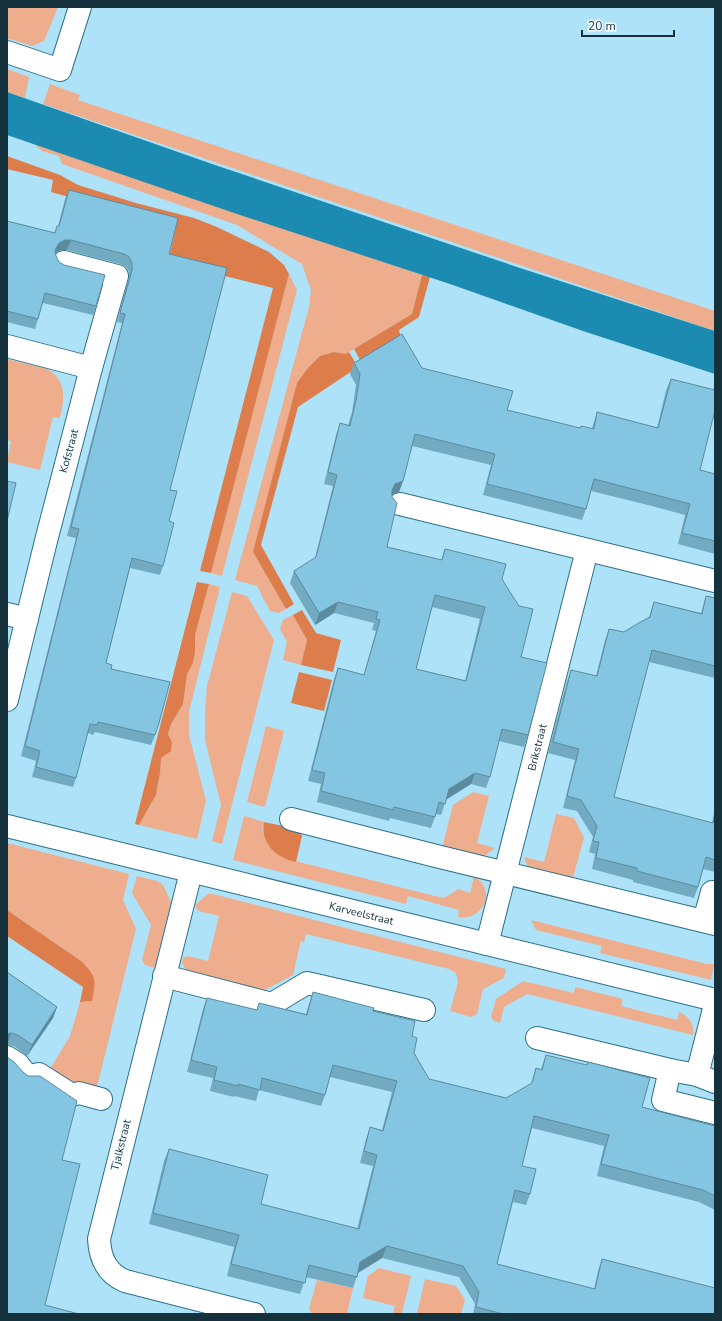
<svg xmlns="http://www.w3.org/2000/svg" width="722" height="1321" viewBox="0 0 722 1321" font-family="'Nunito Sans',sans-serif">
<rect width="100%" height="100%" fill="#aee2f9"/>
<!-- green -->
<g fill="#eead8d">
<path d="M7,7h51l-14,34 -12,5 -25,-8z"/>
<path d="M7,69l22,8 -4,21 -18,-6z"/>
<path d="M50,84l30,11 -2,5 637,211v20l-672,-227z"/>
<path d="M34,144l388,131 -10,39 -66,40 -12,-2 -26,16 -55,184 33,57 -7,4 -9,-2 -13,-25 -22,-6 74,-273 2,-17 -9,-26 -65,-39 -175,-61 -3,-8 -17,-5z"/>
<path d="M289,274l8,16 -75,286 -11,-3z"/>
<path d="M7,359l38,9c22,10 20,31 15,50l-7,-1 -13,53 -33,-8 4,-21 -4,-1z"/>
<path d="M209,584l11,3 -31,125v23l17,66 -9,38 -58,-14 13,-22 6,-15 3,-30 11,-16 -4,-8 3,-10 12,-20 4,-31 6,-10 2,-10v-18z"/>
<path d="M232,592l15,4 27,44 -52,204 -10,-3 9,-36 -16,-65v-27l2,-27z"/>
<path d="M293,615l14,25 -6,25 -18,-5 4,-18 -7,-13 3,-9z"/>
<path d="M266,726l18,5 -19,76 -18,-5z"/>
<path d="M473,792l16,4 -12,47 18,5 -11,8 -9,1 -33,-9 11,-43z"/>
<path d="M556,814l18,4 10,20 -12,43 -43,-13 -3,-5 -2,-6 20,5z"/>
<path d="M244,816l20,6 -2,8 21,28 160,40 6,-3 9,-6 12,4 4,-16c24,12 9,45 -16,40l1,-7 -51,-14 -2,8 -173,-44z"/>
<path d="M7,843l122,31 -6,26 13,29 -39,158 -7,2 -43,-15 23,-38 10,-34 12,-1 -11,-40 -74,-51z"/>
<path d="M137,876l20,5 6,4 8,17 -16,66 -10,-3 -3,-5 9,-35 -19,-32z"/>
<path d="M208,894h5l293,75 -2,9 -21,11 -6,25 -6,3 -21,-6 8,-29 -2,-9 -7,-4 -143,-35 -2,8 -3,-1 -8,34 -30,16 -76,-19 -5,-9 1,-5 4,-2 21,5 11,-45 -21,-5 -3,-6z"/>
<path d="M531,920l176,44h7l-3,16 -111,-27 2,-7 -66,-16z"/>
<path d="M523,981l51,12 1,-6 48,12 -2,7 56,14 2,-8c11,5 15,12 14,23l-166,-41 -23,13 -4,16 -6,-2 -3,-4 5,-18z"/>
<path d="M379,1268l32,8 -9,38h-9l2,-8 -32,-8 5,-22z"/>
<path d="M425,1279l31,7 9,14 -4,14h-44z"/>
<path d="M317,1280l36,8 -6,26h-35l-3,-5z"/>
</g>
<!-- forest -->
<g fill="#dd7d4b">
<path d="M7,156l53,19 18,10 58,18 58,15 23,9 52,25 15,13 5,9 -78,299 -11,-2 73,-283 -105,-26 8,-35 -125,-35 2,-12 -46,-11z"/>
<path d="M422,275l8,2 -11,40 -20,13 3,12 -39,23 -9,-16 58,-35z"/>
<path d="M334,352l12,2 3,-2 9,15 -60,40 -37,138 33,59 -8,5 -33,-57 44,-169 11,-15 12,-12z"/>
<path d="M197,582l12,2 -14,51v18l-2,10 -6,11 -4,30 -12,20 -3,10 4,8 -1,9 -10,7 -1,15 -4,22 -17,30 -4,-1z"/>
<path d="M302,610l14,23 25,7 -8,32 -32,-7 6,-25 -14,-25z"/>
<path d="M299,672l33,8 -8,31 -33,-8z"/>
<path d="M264,822l33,7 5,7 -6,26c-4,-1 -9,-2 -12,-4 -15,-7 -23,-21 -20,-36z"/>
<path d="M7,910l74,51c16,16 15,19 11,40l-12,1 3,-15 -76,-51z"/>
</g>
<!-- water -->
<path fill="#1b8bb1" d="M7,92l208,73 305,103 195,63v43l-132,-43 -133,-47 -213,-70 -230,-79z"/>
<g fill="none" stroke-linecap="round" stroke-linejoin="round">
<defs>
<g id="minor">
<path d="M7,52l53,18 20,-63"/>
<path d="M64,262l53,14 -26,92"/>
<path d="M7,346l84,22 -45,173 -39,159"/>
<path d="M400,504l315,77"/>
<path d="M7,614l20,5"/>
<path d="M291,819l145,37 279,68"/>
<path id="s1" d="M7,826l708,174"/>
<path d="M191,872l-92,367c1,19 7,34 26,42l129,33"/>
<path d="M704,921l8,-29h3"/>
<path id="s2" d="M487,944l100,-394"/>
<path d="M164,976l108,28 35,-21 117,27"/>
<path d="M537,1038l133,32 27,5 18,7"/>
<path d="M7,1057l11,7 7,9 5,3 9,-2 33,21 7,-2 22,6"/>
<path d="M670,1070l-7,30 52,13"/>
<path d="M697,1075l18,-70"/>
</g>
</defs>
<!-- minor casing -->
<use href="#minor" stroke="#2c708a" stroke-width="24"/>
<!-- minor -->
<use href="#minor" stroke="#fff" stroke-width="22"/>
</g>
<!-- wall -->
<g fill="#72aac2" fill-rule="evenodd">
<path d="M69,190l100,64 1,236 -1,31 -6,45 -3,9 -30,-7 -24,95 5,6 44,66 -4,10 -56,-13 -2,3 -5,-2 -12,45 -3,9 -41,-10 4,-16 -15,-5 55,-218 -9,-2 55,-213 -5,-1 12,-43v-7l-3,-5 -6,-3 -53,-14h-6l-6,3 1,3 3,6 37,44 -3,9 -50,-12 -5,16 -3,10 -28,-7v-101l48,12 2,-7h1l7,-27z"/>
<path d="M354,363l68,5 85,42 73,18h12l5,-16 60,16 9,-38 5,-11 29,91 15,4v80l-37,-10 7,-29 -33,-9 -61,-15 -5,18 -4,11 -99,-25 8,-30 -79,-19 -9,35 -4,11 -7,3 -5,52 54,13 4,-11 57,30 19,78 7,78 -4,12 -25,-6 -9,36 -4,11 -15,-4 -25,16 -5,15 -5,-1 -5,14 -41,-10 -1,3 -72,-19 4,-18 -13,-3 26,-102 4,-11 26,7 12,-44 -4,-1 2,-7 -40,-10 -19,12 -25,-42 4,-12 21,-13 18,-72 -9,-2 12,-49 4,-12 8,2 4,-13 4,-27 -6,-11zM432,607l48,12 -15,62 -49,-12z"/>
<path d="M706,596l9,2v80l-66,-16 -35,135 98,26 3,-15v64l-12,-3 -5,18 -4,11 -61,-16v-2l-41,-11 3,-15 -6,-2 4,-15 -16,-26 -14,-3 12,-48 -27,-7 19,-72 4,-11 25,6 9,-36 4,-11 15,3 25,-15 5,-15 47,11z"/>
<path d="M7,972l50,35 -4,11 -26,38 -13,-10 -7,-1z"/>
<path d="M313,992l60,19 39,25 2,17 15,26 77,19 25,-14 5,-16 5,1 5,-14 96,52 73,19v84l-16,-8 -102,-26 7,-30 -72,-18 -10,38 8,28 -4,11 -13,-3 -16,62 97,25 4,-18 4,-12 113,55h-242l2,-10 -16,-27 -77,-19 -24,15 -5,15 -47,-11 -6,17 -73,-18 7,-29 -85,-23 15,-63 5,-12 92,55 96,25 16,-63 -13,-3 6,-24 4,-12 12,3 10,-38 -62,-15 -5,18 -4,11 -62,-16 -3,11 -22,-5v1l-24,-6 3,-13 -26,-6 16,-63 4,-11 50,12 2,-7 47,11 3,-10z"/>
</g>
<!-- shaded-wall -->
<g fill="#5c8b9e">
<path d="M65,240h6l-4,10h-6l-6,3v-3l4,-7z"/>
<path d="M403,481l-4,11 -8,3 1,-5 3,-6z"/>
<path d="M338,602l-4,11 -19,12 4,-12z"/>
<path d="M475,773l-4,11 -26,16 4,-11z"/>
<path d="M57,1007l-4,11 -26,38 5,-11z"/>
<path d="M11,1033l-4,12v-11z"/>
<path d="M387,1246l-5,12 -26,16 4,-12z"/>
</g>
<!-- building -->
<g fill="#84c6e2" stroke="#5c8b9e" fill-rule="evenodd">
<path d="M69,190l109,28 -9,36 58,14 -57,222 7,1 -8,30 5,2 -11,43 -31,-8 -26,105 6,2 -1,4 59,13 -11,41 -4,12 -57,-13 -1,3 -7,-1 -14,54 -40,-11 4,-16 -15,-5 54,-217 -8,-2 54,-213 -5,-1 12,-43v-7l-3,-6 -5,-3 -53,-14h-6l-6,3 -4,7 1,6 3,6 5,3 41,10 -9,31 -51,-13 -7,26 -31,-8v-90l48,12 2,-7h2z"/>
<path d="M402,334l20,34 91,23 -6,19 73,18 1,-2 13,3 3,-17 61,16 13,-49 44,11v20l-15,60 15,4v67l-33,-8 8,-29 -34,-9 -62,-16 -8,30 -99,-25 8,-30 -80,-20 -12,47 -8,3 -3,6v7l5,6 -10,44 55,13 3,-11 61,15 -4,15 8,13 9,14 14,3 -12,48 26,6 -19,72 -26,-6 -12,48 -15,-4 -26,16 -4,15 -6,-2 -4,15 -41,-10 -1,3 -72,-19 4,-18 -13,-3 26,-102 26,7 16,-55 -4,-1 2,-7 -40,-10 -19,11 -25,-42 22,-14 21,-82 -9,-3 12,-49 10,3 6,-26 4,-26 -6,-11zM435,595l50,12 -19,74 -50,-12z"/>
<path d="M7,481l9,2 -9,38z"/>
<path d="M706,596l9,2v68l-63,-16 -38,147 99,26 2,-9v46l-9,-3 -8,30 -61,-16v-3l-41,-10 3,-16 -6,-1 4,-15 -16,-26 -14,-4 12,-47 -26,-7 18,-72 26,6 12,-47 15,3 13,-8 13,-7 4,-15 48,12z"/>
<path d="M7,972l50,35 -25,38 -14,-10 -7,-2 -4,1z"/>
<path d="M313,992l61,16 -1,3 42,10 -3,15 5,2 -3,15 15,26 77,19 26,-15 4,-15 6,2 4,-15 41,10 1,-3 62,16 -8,29 73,19v70l-12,-6 -102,-26 8,-29 -75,-19 -12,50 14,3 -6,25 -15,-4 -18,74 98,25 7,-30 113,29v26h-212l-27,-7 3,-15 -16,-26 -76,-20 -27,16 -3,15 -48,-12 -4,18 -74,-19 8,-29 -86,-22 16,-64 99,26 -7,29 98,25 18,-74 -13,-4 6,-24 13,4 14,-50 -64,-16 -8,30 -63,-17 -2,12 -22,-6v2l-24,-6 3,-13 -26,-7 16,-62 50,12 2,-7 48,12z"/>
<path d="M7,1057l7,5 9,10 5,4h12l37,25 -15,59 18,4 -35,141 34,9h-72z"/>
</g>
<g text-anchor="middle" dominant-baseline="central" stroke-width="3" stroke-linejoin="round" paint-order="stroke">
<!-- street labels -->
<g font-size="11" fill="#15313c" stroke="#f5fbfe">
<text transform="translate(69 451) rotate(-75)">Kofstraat</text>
<text stroke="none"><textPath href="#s2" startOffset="203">Brikstraat</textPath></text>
<text stroke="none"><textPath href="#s1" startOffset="365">Karveelstraat</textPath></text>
<text transform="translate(121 1145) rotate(-76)">Tjalkstraat</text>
</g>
</g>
<!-- border -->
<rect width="722" height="1321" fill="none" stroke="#15313c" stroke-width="16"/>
<!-- scale -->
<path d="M582 30v6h92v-6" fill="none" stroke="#15313c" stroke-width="2"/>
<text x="588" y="30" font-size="12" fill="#15313c" stroke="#f5fbfe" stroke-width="3" paint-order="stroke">20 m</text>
</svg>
